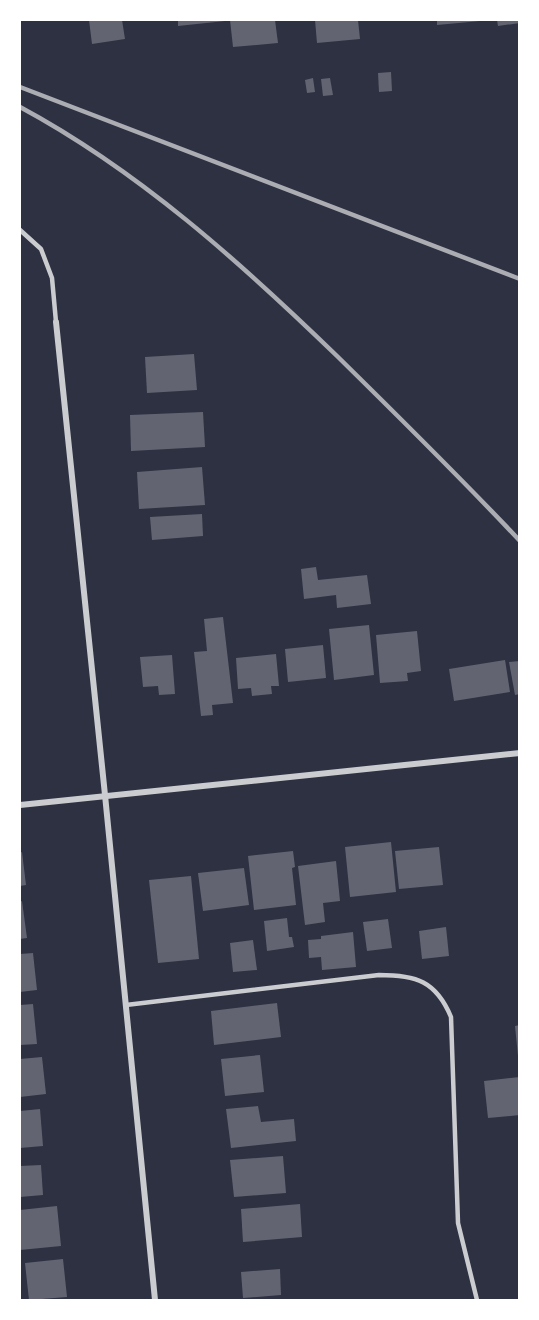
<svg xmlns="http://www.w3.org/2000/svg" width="539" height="1320" viewBox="0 0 539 1320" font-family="'Crimson Pro',serif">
<rect width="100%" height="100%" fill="#2d3142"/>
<!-- building -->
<g fill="#626471">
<path d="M89,20h33l3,19 -33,5z"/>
<path d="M178,20h47v1l-47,5z"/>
<path d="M230,20h45l3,23 -45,4z"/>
<path d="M315,20h43l2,19 -43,4z"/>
<path d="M437,20h43v1l-43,4z"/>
<path d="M497,20h23v3l-22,3z"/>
<path d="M391,72l1,19 -13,1 -1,-19z"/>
<path d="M313,78l2,14 -8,1 -2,-13z"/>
<path d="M330,78l3,17 -10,1 -2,-17z"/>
<path d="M194,354l3,36 -50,3 -2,-36z"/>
<path d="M203,412l2,35 -74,4 -1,-36z"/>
<path d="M202,467l3,38 -66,4 -2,-37z"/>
<path d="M202,514l1,22 -51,4 -2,-23z"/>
<path d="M316,567l2,13 49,-5 4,29 -34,4 -1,-13 -32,4 -3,-30z"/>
<path d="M223,617l10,86 -21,2 1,10 -12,1 -7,-64 13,-1 -3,-32z"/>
<path d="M369,625l5,50 -40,5 -5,-51z"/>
<path d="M417,631l4,40 -14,2 1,8 -28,2 -4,-48z"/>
<path d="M323,645l3,33 -38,4 -3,-33z"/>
<path d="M276,654l3,32h-8l1,8 -20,2 -1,-8 -13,1 -2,-31z"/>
<path d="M172,655l3,39 -16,1 -1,-9 -15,1 -3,-30z"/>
<path d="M505,660l5,32 -56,9 -5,-32z"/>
<path d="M520,661v33l-5,1 -6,-33z"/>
<path d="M391,842l5,50 -46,5 -5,-50z"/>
<path d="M439,847l4,38 -44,4 -4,-38z"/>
<path d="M293,851l2,16 -3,1 4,37 -42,5 -6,-54z"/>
<path d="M22,852l4,33 -6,1v-33z"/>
<path d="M336,861l4,40 -17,2 2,19 -20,3 -7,-59z"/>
<path d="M244,868l5,37 -46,6 -5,-38z"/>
<path d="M191,876l8,83 -41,4 -9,-83z"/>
<path d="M22,901l5,37 -7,1v-37z"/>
<path d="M287,918l2,19h3l2,10 -27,4 -3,-30z"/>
<path d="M388,919l4,29 -25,3 -4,-29z"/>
<path d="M446,927l3,29 -27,3 -3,-28z"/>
<path d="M353,932l3,35 -34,3 -1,-13 -12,1 -1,-18 13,-1v-3z"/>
<path d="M253,940l4,30 -24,2 -3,-29z"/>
<path d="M33,953l4,37 -17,2v-38z"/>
<path d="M277,1003l4,34 -67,8 -3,-34z"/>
<path d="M33,1004l4,40 -17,1v-40z"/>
<path d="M520,1025v30l-2,1 -3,-30z"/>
<path d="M260,1055l4,37 -39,4 -4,-37z"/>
<path d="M42,1057l4,37 -26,3v-38z"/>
<path d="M520,1077v38l-32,3 -4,-37z"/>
<path d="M258,1106l3,16 33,-3 2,22 -65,7 -5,-39z"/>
<path d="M40,1109l3,37 -23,2v-37z"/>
<path d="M283,1156l3,37 -52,4 -4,-37z"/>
<path d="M41,1165l2,30 -23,2v-31z"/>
<path d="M300,1204l2,33 -59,5 -2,-33z"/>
<path d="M57,1206l4,40 -41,4v-40z"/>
<path d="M63,1259l4,38 -38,3 -4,-37z"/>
<path d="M280,1269l1,26 -38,3 -2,-26z"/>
</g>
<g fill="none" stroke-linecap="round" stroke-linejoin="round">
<!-- service -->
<g stroke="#caccd0" stroke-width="4.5">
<path d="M20,230l21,19 11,29 4,44"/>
<path d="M126,1005l253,-30c37,0 57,6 72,42l7,206 19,77"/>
</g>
<!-- minor -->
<g stroke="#caccd0" stroke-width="6">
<path d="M56,322l49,473 50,505"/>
<path d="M20,805l500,-52"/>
</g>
<!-- rail -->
<g stroke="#abadb3" stroke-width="4.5">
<path d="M20,87l500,192"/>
<path d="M20,107c119,64 221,156 317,249 62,61 124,122 183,185"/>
</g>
</g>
<!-- border -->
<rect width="539" height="1320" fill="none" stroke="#ffffff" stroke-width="42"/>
</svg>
